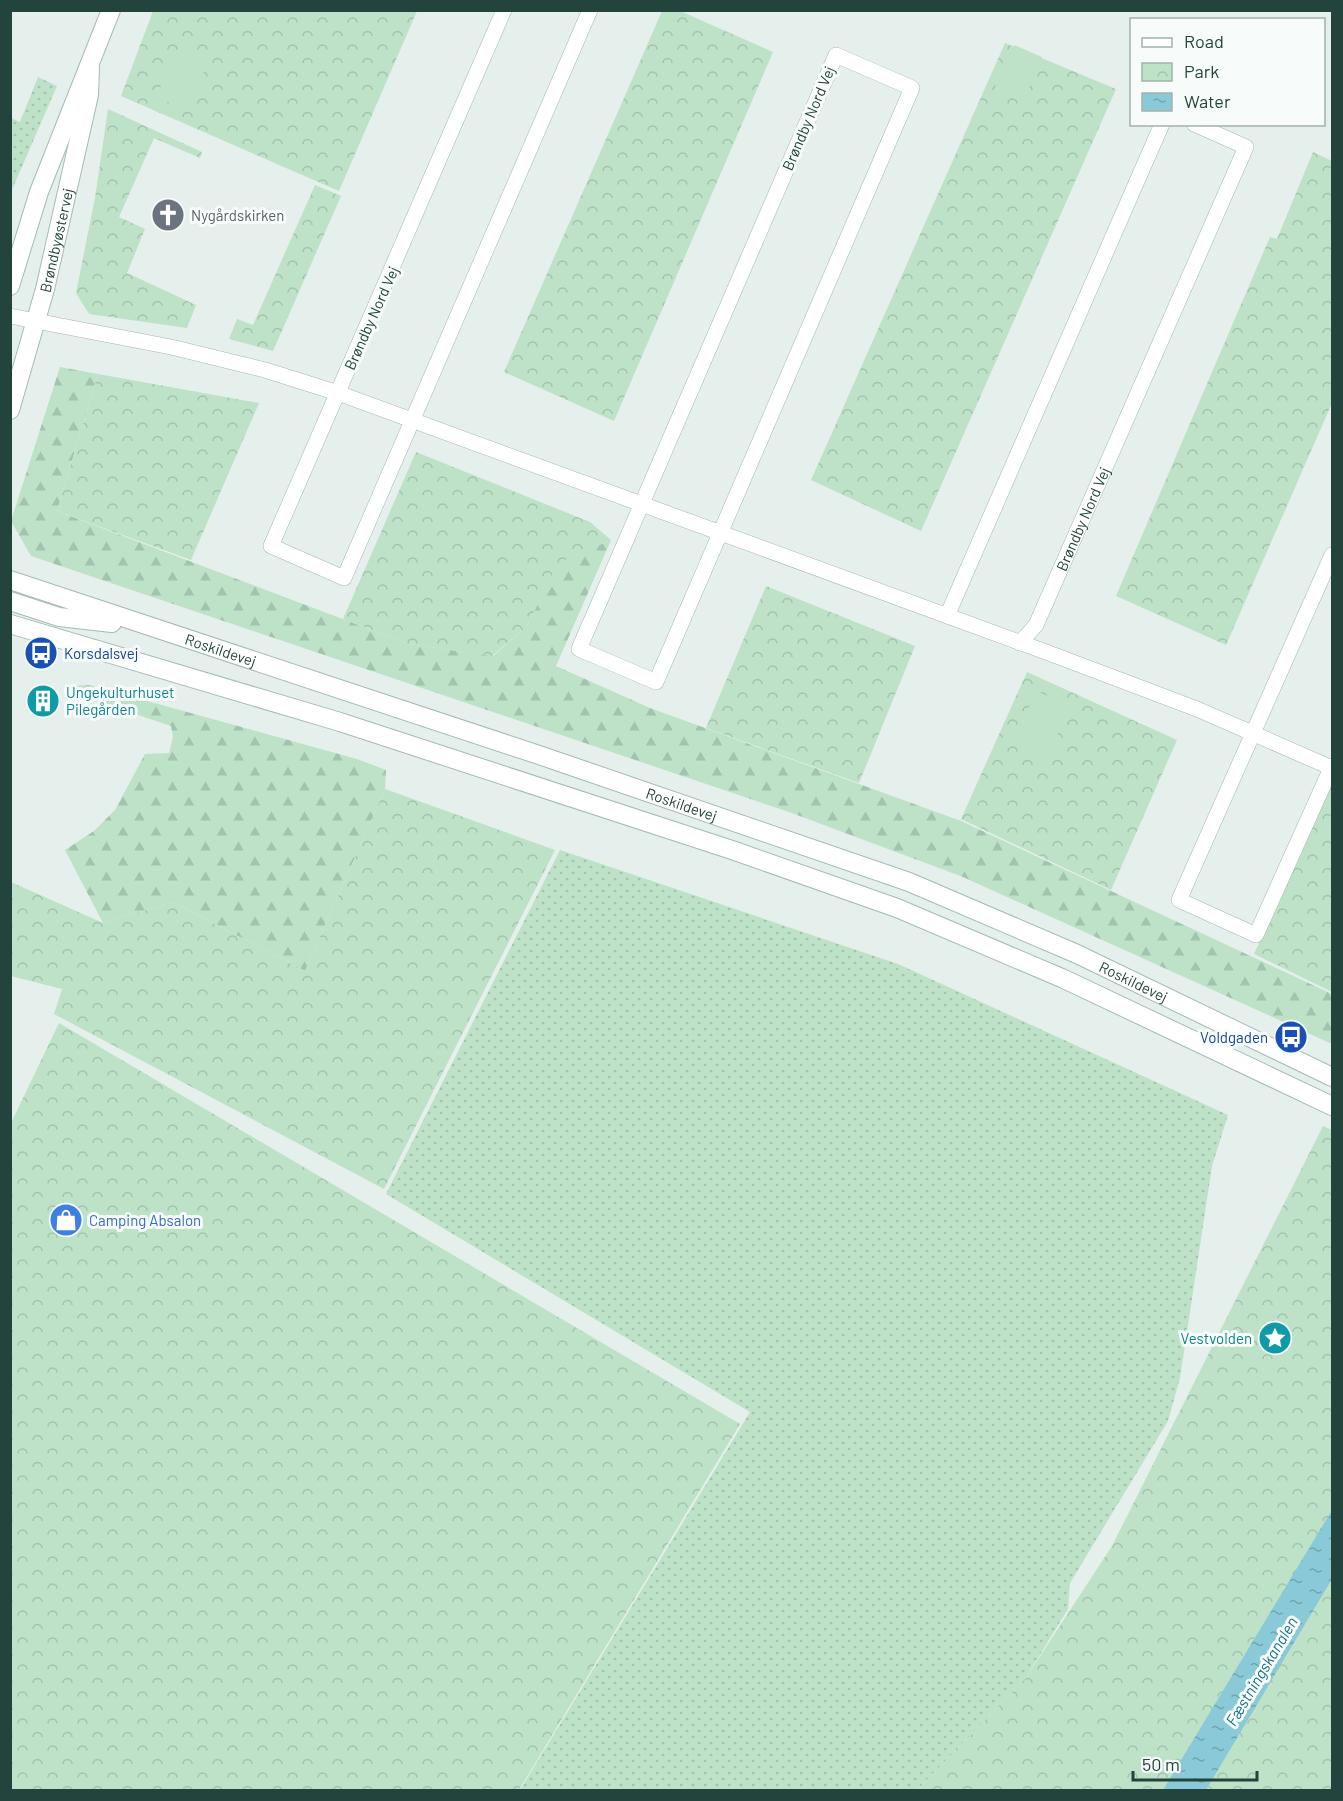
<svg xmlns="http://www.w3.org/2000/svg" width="1343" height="1801" viewBox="0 0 1343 1801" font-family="Barlow,sans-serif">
<defs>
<pattern id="grass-dots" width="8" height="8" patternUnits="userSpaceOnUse" patternTransform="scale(1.5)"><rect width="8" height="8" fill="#bde2c8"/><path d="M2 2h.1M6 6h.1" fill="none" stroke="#a2c3ad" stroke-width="1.8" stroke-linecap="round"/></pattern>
<pattern id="forest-firs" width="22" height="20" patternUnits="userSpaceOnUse" patternTransform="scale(1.5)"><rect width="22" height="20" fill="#bde2c8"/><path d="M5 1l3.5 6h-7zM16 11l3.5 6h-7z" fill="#a2c3ad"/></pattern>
<pattern id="park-crowns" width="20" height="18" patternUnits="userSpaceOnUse" patternTransform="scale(1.5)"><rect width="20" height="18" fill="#bde2c8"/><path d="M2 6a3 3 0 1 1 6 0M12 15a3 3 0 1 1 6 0" fill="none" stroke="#a2c3ad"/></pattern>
<pattern id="water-ripples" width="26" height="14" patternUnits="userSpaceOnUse" patternTransform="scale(1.5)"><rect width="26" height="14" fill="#8ac9d8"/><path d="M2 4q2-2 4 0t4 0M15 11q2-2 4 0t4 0" fill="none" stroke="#70a5b0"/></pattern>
</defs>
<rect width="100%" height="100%" fill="#e5efeb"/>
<!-- grass -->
<g fill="url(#grass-dots)">
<path d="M38,77l19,9 -46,106v-74l9,4z"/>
<path d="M560,850l338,114 330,151 -16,51 -32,212 -12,43 -98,162 -2,26 -43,70 -108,111h-397l230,-378 -364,-218z"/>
</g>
<!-- forest -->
<g fill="url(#forest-firs)">
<path d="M60,367l38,7 -41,137 352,133 84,12 34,-30 31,-64 53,-22 -55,126 94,42 311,113 371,173v50l-369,-167 -174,-65 -758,-256 -20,-35z"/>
<path d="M89,685l268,74 29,11 -1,19 -80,182 -132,-69 -70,21 -38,-73 29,-19 21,-21 30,-56 24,-1 4,-16 -2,-11 -78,-26 -23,-14z"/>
</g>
<!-- park -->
<g fill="url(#park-crowns)">
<path d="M153,11h264l-78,180 -218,-95z"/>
<path d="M662,11h18l93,41 -159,369 -110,-49z"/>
<path d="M1005,43l111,46 -195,442 -110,-51z"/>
<path d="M108,109l94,43 -2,6 -46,-20 -35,79 26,12 -18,44 69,32 -9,23 -98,-14 -13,-21 19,-95z"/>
<path d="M1313,152l19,9v242l-106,242 -110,-49 154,-359 7,2z"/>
<path d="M315,185l26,11 -68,155 -44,-12 8,-20 16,6z"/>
<path d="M98,374l161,29 -68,157 -134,-49z"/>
<path d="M416,452l174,70 21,18 -53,23 -31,63 -35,30 -83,-12 -66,-25z"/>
<path d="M766,586l149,60 -56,137 -153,-55z"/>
<path d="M1027,672l150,68 -66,150 -150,-71z"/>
<path d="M1332,784v208l-78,-38z"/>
<path d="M385,789l170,61 -171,339 -330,-175 8,-25 -51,-13v-94l92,41 70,-21 132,69z"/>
<path d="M59,1023l681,401 -221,366h-508v-667z"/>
<path d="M1323,1126l9,4v660h-415l108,-111 87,-133z"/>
</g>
<!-- pitch -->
<g fill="#bde2c8">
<path d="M1014,45l28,12 -19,45 -29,-12z"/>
<path d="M177,50l30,15 -21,45 -30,-13z"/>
<path d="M1036,691l34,14 -23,54 -34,-15z"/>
</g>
<!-- water -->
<path fill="url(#water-ripples)" d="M1332,1510v69l-126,211h-43z"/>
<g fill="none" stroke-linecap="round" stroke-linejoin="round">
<defs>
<g id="street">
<path d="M504,10l-233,536 73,32 246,-568"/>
<path d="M836,55l76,33 -256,594 -77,-33z"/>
<path d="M10,316l161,31 94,23 73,23 708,259 151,57 135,59"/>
<path d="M1332,555l-153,345 77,35 76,-169"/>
<path d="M947,616l215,-492"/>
<path id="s1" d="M1020,643l16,-18 210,-478 -52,-23"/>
</g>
<g id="secondary">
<path d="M10,286l29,-94 72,-182"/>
<path id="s2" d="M10,410l35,-121 44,-194 1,-27"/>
<path id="s3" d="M10,580l529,175 370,127 168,72 255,123"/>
<path d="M10,601l49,16 53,6"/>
<path d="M10,624l330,98 392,128 165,58 167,71 268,127"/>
</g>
</defs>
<!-- street casing -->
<use href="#street" stroke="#a7b8b3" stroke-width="16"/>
<!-- secondary casing -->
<use href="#secondary" stroke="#a3bcb4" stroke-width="20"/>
<!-- street -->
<use href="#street" stroke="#fff" stroke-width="15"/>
<!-- secondary -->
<use href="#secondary" stroke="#fff" stroke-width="18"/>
</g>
<!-- icons -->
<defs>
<symbol id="church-disc" viewBox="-11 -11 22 22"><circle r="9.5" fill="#6b7280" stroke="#f7fbf9"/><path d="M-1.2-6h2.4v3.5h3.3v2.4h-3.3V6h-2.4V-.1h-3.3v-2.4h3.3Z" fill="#fff"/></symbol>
<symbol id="bus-disc" viewBox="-11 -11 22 22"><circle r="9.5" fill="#1a4fb4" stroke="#f7fbf9"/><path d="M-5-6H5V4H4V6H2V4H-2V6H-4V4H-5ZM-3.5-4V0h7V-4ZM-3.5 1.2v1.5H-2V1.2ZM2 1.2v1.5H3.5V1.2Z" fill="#fff"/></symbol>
<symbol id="building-disc" viewBox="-11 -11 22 22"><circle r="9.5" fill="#0f9aa8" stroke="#f7fbf9"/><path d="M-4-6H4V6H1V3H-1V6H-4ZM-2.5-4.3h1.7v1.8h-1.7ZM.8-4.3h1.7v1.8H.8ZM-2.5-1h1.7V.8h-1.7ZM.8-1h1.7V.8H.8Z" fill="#fff"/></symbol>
<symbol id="shop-disc" viewBox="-11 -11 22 22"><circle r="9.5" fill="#3f7fe0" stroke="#f7fbf9"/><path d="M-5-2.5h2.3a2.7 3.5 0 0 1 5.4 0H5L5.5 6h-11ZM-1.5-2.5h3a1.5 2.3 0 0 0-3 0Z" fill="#fff"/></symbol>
<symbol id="sight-disc" viewBox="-11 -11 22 22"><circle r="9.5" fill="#0f9aa8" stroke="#f7fbf9"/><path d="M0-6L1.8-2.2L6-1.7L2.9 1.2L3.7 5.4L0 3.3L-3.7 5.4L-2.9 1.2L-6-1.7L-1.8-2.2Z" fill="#fff"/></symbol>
</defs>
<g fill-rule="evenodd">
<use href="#church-disc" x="149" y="196" width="38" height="38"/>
<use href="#bus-disc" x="22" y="634" width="38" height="38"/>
<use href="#building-disc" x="24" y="682" width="38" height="38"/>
<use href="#bus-disc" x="1272" y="1018" width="38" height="38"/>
<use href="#shop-disc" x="47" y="1201" width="38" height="38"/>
<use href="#sight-disc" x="1256" y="1319" width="38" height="38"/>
</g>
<g text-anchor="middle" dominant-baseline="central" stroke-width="6" stroke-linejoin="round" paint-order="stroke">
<!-- street labels -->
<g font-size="15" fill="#22443c" stroke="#f7fbf9">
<text transform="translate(808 118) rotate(-67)">Brøndby Nord Vej</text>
<text stroke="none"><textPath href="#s2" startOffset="176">Brøndbyøstervej</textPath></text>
<text transform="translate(371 318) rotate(-66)">Brøndby Nord Vej</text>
<text stroke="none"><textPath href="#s1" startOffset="140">Brøndby Nord Vej</textPath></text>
<text stroke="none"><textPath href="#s3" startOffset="222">Roskildevej</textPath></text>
<text stroke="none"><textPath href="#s3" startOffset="708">Roskildevej</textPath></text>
<text stroke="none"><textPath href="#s3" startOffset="1194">Roskildevej</textPath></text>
</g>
<!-- worship labels -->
<g font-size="15" fill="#5b616d" stroke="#f7fbf9" text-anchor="start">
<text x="191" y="215">Nygårdskirken</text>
</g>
<!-- transit labels -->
<g font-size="15" fill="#164399" stroke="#f7fbf9" text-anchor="start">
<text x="64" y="653">Korsdalsvej</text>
<text x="1268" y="1037" text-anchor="end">Voldgaden</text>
</g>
<!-- culture labels -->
<g font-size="15" fill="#0d838f" stroke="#f7fbf9" text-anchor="start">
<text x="66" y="692">Ungekulturhuset<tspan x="66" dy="17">Pilegården</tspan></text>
<text x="1252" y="1338" text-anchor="end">Vestvolden</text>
</g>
<!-- shop labels -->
<g font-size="15" fill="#366cbe" stroke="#f7fbf9" text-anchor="start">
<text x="89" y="1220">Camping Absalon</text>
</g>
<!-- water labels -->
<g font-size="16" font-style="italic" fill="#166f86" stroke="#f7fbf9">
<text transform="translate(1261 1671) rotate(-59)">Fæstningskanalen</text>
</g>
</g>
<!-- border -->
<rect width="1343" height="1801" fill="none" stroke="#22443c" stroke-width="24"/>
<!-- legend -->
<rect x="1130" y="18" width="195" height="108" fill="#f7fbf9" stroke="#a2b2ad" stroke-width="1.5"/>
<rect x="1142" y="38" width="30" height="9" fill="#ffffff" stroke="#a2b2ad" stroke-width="1.5"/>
<text x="1184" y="48" font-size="18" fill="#22443c">Road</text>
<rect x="1142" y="63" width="30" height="18" fill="url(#park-crowns)" stroke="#a2b2ad" stroke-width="1.5"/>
<text x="1184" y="78" font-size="18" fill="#22443c">Park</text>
<rect x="1142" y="93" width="30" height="18" fill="url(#water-ripples)" stroke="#a2b2ad" stroke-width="1.5"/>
<text x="1184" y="108" font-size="18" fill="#22443c">Water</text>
<!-- scale -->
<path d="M1133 1771v9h124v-9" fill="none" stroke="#22443c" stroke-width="3"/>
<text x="1142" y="1771" font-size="18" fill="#22443c" stroke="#f7fbf9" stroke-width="4.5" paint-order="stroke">50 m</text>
</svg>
